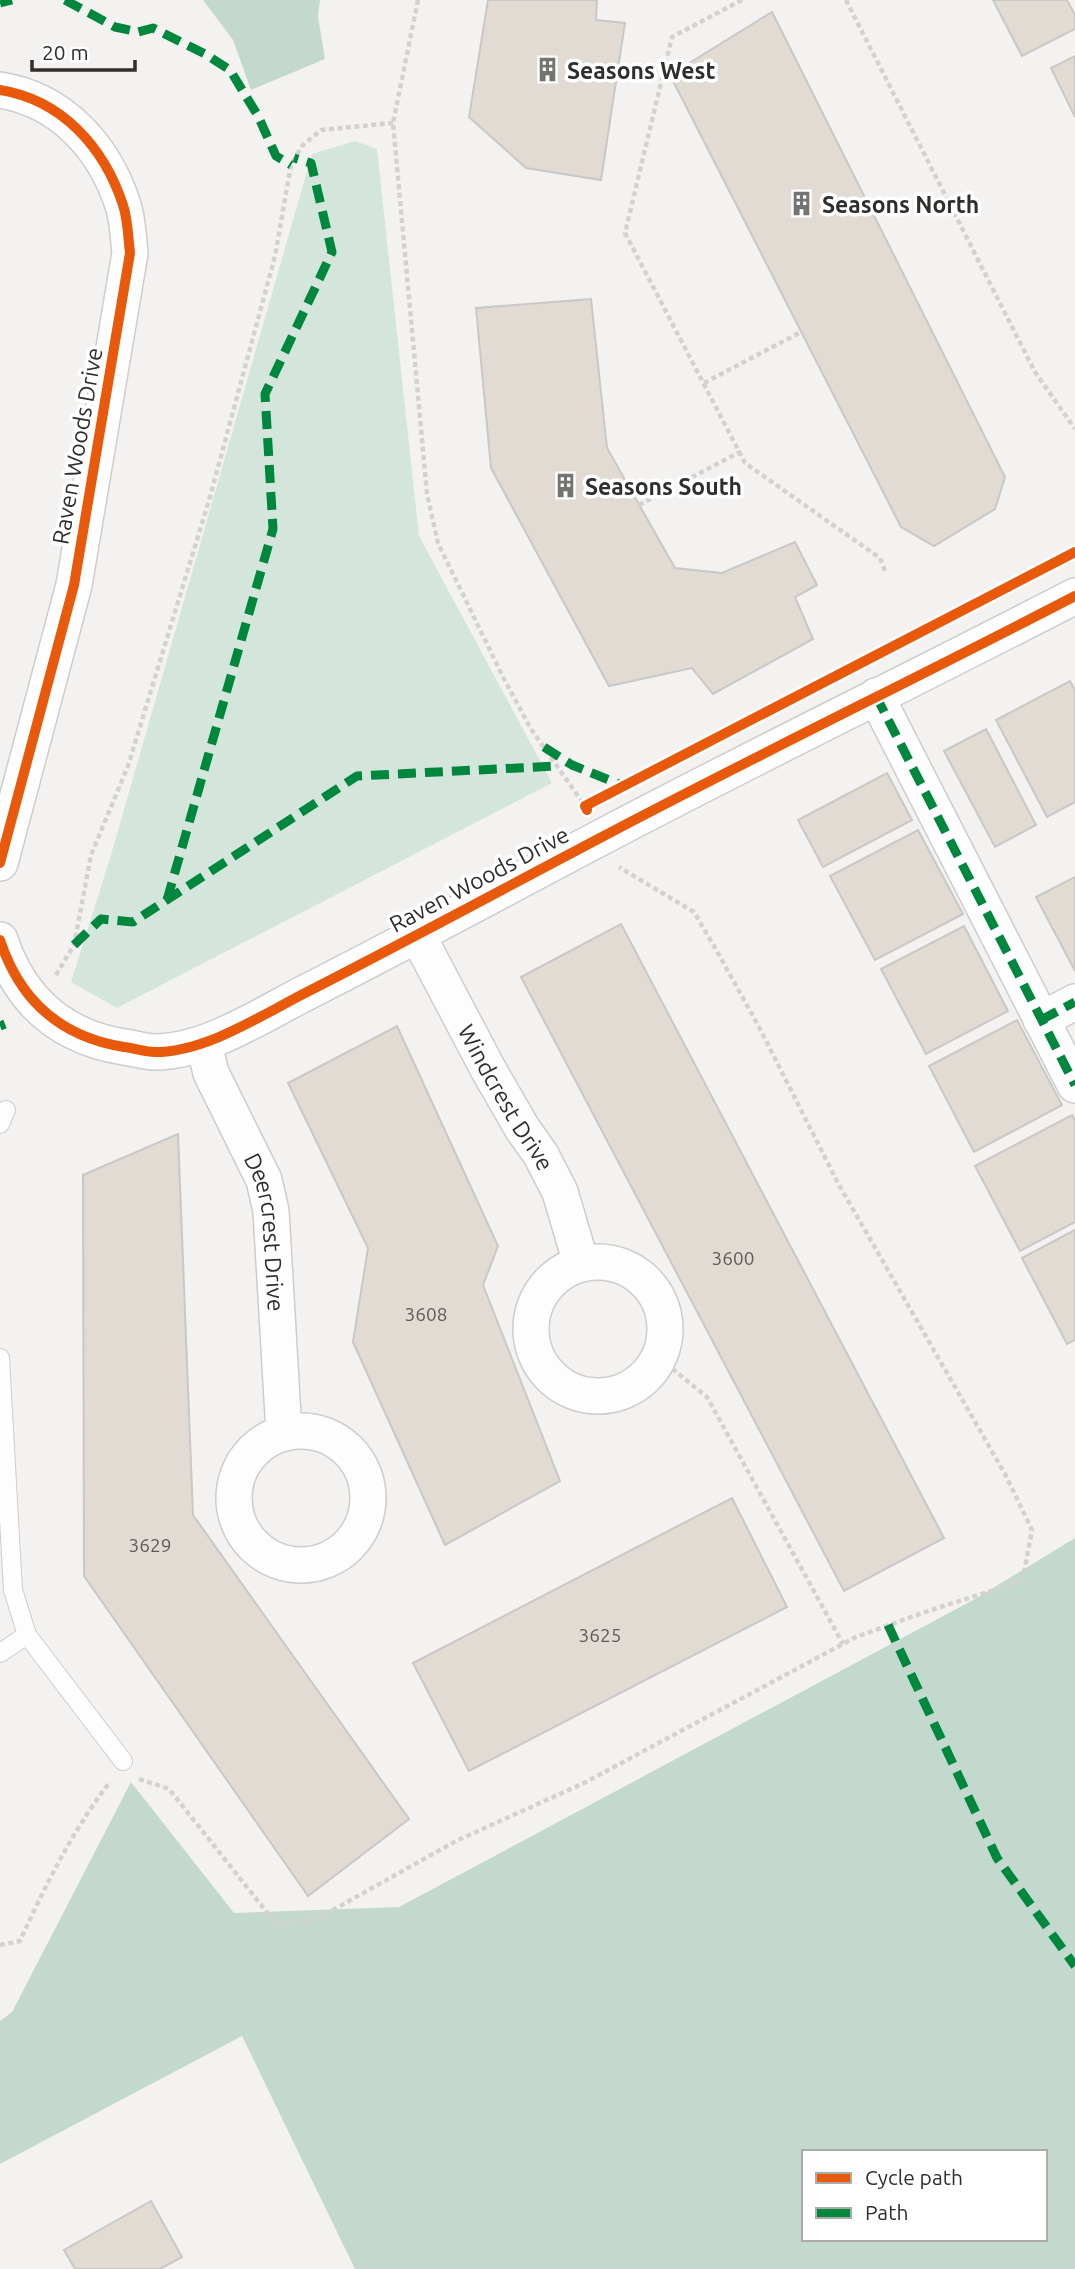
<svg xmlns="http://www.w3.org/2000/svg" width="1075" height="2269" viewBox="0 0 1075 2269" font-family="Ubuntu,sans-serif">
<rect width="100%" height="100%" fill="#f4f2f0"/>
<!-- green -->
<path fill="#d4e6db" d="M355,141l22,8 42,387 133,247 -435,225 -46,-26 40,-127 201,-701z"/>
<!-- forest -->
<g fill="#c4d9ce" fill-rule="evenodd">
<path d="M203,0h117l-2,16 7,43 -74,31 -18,-50z"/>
<path d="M1075,1538v731h-720l-113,-233 -242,128v-143l12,-9 119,-230 103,131 165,-6 576,-308zM804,2152h241v87h-241z"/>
</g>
<!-- building -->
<g fill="#e1dbd4" stroke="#c9c8c6" stroke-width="2">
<path d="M488,0h109l-1,20 29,3 -24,157 -75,-12 -57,-51z"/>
<path d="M993,0h74l8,15v14l-53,27z"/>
<path d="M772,12l233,465 -10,32 -61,37 -33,-19 -231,-452z"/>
<path d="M1075,56v61l-24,-49z"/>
<path d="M591,299l16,149 68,120 47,5 73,-31 22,43 -22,12 18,42 -100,55 -21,-26 -83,18 -118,-218 -15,-160z"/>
<path d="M1070,681l5,9v112l-28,15 -51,-97z"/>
<path d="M986,729l50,96 -41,22 -51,-96z"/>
<path d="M887,773l25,47 -89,47 -25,-47z"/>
<path d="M918,830l45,84 -88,46 -45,-84z"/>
<path d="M1075,877v94l-39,-74z"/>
<path d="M621,924l323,614 -100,53 -323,-614z"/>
<path d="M964,926l44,85 -82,43 -45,-85z"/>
<path d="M1017,1020l45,85 -88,47 -45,-86z"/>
<path d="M397,1026l101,220 -15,39 77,196 -115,64 -92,-203 15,-94 -80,-165z"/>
<path d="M1072,1115l3,5v102l-55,29 -45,-85z"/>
<path d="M178,1134l15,381 216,304 -101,77 -224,-320 -1,-401z"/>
<path d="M1075,1230v110l-8,4 -45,-86z"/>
<path d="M732,1498l55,109 -318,164 -56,-108z"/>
<path d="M151,2201l31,56 -22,12h-85l-11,-19z"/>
</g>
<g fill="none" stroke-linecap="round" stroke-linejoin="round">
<defs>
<g id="service">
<path d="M0,1124l6,-14"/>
<path d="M0,1358l13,232 14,45 96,126"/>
<path d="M0,1653l27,-18"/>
</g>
<g id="minor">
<path d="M0,90c62,10 104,57 123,115 5,15 5,32 7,48l-56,332 -74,278"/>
<path d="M876,696l199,389"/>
<path id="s1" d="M418,936l70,133 34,59 19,27 19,37 21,71"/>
<path d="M0,940c20,61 61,97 124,107 10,1 21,5 31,5 52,0 108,-38 154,-61 98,-50 194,-102 291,-153 157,-83 317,-160 475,-242"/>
<path d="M1041,1020l34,-18"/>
<path id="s2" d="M204,1044l7,29 53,107 7,31 13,222"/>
<circle cx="598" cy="1329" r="67"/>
<circle cx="301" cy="1498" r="67"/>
</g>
</defs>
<!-- service casing -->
<use href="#service" stroke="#cecdcb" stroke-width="20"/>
<!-- minor casing -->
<use href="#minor" stroke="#cecdcb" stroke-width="38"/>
<!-- path -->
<g stroke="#d3d2d1" stroke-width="4.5" stroke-dasharray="5 3.5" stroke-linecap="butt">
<path d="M418,0l-25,123 34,371 11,49 65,134 28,52 54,77"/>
<path d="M742,0l-70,37 -47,196 120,230 135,95 5,13"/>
<path d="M846,0l189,372 40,57"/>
<path d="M704,383l97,-51"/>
<path d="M639,505l101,-53"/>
<path d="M56,975l18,-30 17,-90 37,-89 82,-269 65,-241 16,-91 11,-19 19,-16 72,-7"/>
<path d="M659,1358l48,39 136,247"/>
<path d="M139,1779l30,10 108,136 40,-6 139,-78 128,-58 272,-146 72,-26 79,-25 16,-8 9,-48 -27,-56 -166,-289 -80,-158 -41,-74 -24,-41 -75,-45"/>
<path d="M0,1945l20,-4c25,-55 52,-109 89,-158"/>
</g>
<!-- service -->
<use href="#service" stroke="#fdfdfd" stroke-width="18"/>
<!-- minor -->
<use href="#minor" stroke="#fdfdfd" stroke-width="35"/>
<!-- quiet -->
<g stroke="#00873e" stroke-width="9" stroke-dasharray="18 9" stroke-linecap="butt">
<path d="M65,0l50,27 23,5 15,-4 52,26 25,16 28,46 18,40 15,9"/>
<path d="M0,3l12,-3"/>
<path d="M876,696l199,389"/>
<path d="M544,747l28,18 52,21"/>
<path d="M167,900l106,-371 -8,-135 67,-142 -21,-89 -17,-5"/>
<path d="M74,945l27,-26 32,3 224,-146 200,-10"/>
<path d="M1041,1020l34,-18"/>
<path d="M0,1026l5,-2"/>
<path d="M888,1625l109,233 78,108"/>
</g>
<defs>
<g id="cycleway">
<path d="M0,90c62,10 104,57 123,115 5,15 5,32 7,48l-56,332 -74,278"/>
<path d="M587,810l-2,-4 490,-254"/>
<path d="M0,940c20,61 61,97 124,107 10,1 21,5 31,5 52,0 108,-38 154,-61 98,-50 194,-102 291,-153 157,-83 317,-160 475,-242"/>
</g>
</defs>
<!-- cycleway casing -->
<use href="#cycleway" stroke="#fff" stroke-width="15"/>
<!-- cycleway -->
<use href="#cycleway" stroke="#e8590c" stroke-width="10"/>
</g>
<!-- icons -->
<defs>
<symbol id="building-bare" viewBox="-9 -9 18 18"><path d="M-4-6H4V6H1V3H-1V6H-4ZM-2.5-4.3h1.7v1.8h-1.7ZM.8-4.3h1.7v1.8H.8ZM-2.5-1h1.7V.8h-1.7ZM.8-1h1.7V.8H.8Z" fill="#747371" stroke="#fff" stroke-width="2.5" paint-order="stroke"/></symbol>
</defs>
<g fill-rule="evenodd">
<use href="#building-bare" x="530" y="52" width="35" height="35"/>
<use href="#building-bare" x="784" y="186" width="35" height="35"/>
<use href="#building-bare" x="548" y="468" width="35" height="35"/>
</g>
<g text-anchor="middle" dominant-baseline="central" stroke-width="7" stroke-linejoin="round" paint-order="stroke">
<!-- number labels -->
<g font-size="19" fill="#5d5b58">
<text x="733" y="1258">3600</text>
<text x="426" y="1314">3608</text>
<text x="150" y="1545">3629</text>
<text x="600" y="1635">3625</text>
</g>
<!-- poi labels -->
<g font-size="23" font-weight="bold" fill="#2f2e2c" stroke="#fff" text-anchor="start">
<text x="567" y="70">Seasons West</text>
<text x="822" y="204">Seasons North</text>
<text x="585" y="486">Seasons South</text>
</g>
<!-- street labels -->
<g font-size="23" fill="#2f2e2c" stroke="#fff">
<text transform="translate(77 446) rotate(-80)">Raven Woods Drive</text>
<text transform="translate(479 879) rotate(-28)">Raven Woods Drive</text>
<text stroke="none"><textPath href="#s1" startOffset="184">Windcrest Drive</textPath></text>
<text stroke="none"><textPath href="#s2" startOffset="201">Deercrest Drive</textPath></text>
</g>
</g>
<!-- legend -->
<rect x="802" y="2150" width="245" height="91" fill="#ffffff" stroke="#acabab" stroke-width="2"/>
<rect x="816" y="2173" width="35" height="10" fill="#e8590c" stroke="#acabab" stroke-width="2"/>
<text x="865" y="2185" font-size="21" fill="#2f2e2c">Cycle path</text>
<rect x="816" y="2208" width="35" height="10" fill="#00873e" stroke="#acabab" stroke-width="2"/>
<text x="865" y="2220" font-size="21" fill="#2f2e2c">Path</text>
<!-- scale -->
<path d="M32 60v10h103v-10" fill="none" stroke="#2f2e2c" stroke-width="3.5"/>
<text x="42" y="60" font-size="21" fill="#2f2e2c" stroke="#ffffff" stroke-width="5" paint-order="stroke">20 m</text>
</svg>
